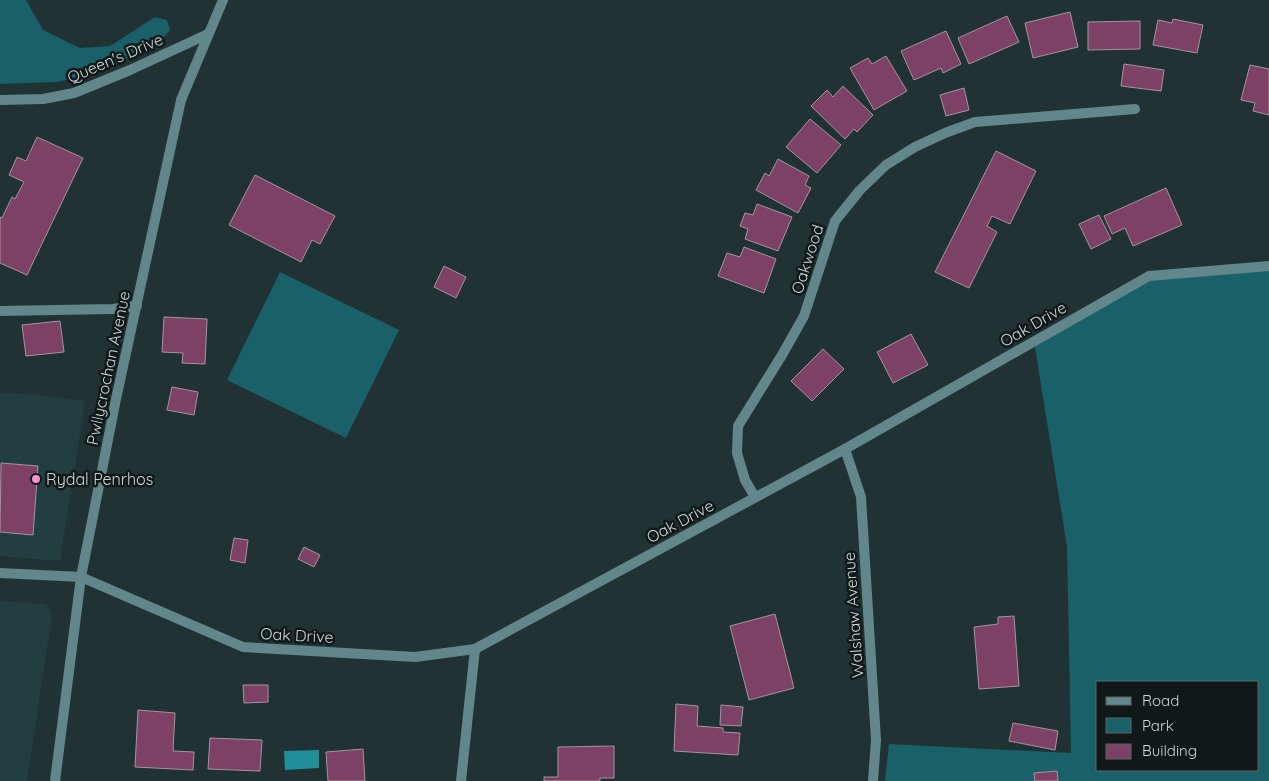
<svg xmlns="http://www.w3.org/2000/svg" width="1269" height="781" viewBox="0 0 1269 781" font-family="Quicksand,sans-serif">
<rect width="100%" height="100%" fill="#213234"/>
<!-- built -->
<g fill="#233e41">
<path d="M0,393l31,1 54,7 -25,160 -60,-5z"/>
<path d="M0,601l44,3 5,2 3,9 -25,166h-27z"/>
</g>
<!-- green -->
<g fill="#196068" fill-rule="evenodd">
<path d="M0,0h26l17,30 37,18 30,-2 45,-29 12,3 3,10 -13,14 -58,28 -42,10 -57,2z"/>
<path d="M1269,266v515h-384l4,-37 182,9 -4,-206 -33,-206 115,-65zM1098,682h160v88h-160z"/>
<path d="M280,272l119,58 -53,108 -119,-58z"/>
</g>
<!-- water -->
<path fill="#208e99" d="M319,750v18l-34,2 -1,-19z"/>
<!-- building -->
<g fill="#7c4164" stroke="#a5959d">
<path d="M1070,12l8,35 -45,11 -8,-35z"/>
<path d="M1007,16l12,26 -50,22 -11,-26z"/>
<path d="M1173,19l30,6 -6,28 -44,-8 5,-25 14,3z"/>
<path d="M1140,21v28l-52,1v-28z"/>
<path d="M946,31l15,33 -18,9 -2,-5 -27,12 -13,-29z"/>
<path d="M886,56l21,35 -33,19 -24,-42 18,-10 4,6z"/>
<path d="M1124,64l40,6 -3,21 -40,-5z"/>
<path d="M1250,65l19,4v46l-16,-4 2,-8 -14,-3z"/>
<path d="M843,86l30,29 -16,17 -3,-3 -9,10 -34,-33 16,-16 6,7z"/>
<path d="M964,88l5,22 -23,6 -6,-21z"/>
<path d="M810,119l31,26 -24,28 -31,-26z"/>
<path d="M37,137l46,21 -56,117 -27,-12v-46l2,1 10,-21 3,2 9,-17 -15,-7 8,-18 9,4z"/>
<path d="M996,151l40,20 -26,53 -18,-8 -5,10 10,6 -28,56 -34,-16z"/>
<path d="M778,159l31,17 -4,9 6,3 -13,25 -42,-23 9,-17 4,3z"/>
<path d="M255,175l80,41 -15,28 -8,-4 -11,22 -72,-37z"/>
<path d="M1166,188l16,37 -49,21 -8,-18 -13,6 -8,-18z"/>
<path d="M757,204l35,13 -14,34 -33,-12 3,-10 -8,-3 5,-13 8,2z"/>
<path d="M1099,215l12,24 -20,10 -12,-25z"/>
<path d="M744,247l32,12 -12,34 -46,-17 9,-23 13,4z"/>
<path d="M444,266l22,11 -10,21 -22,-11z"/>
<path d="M164,317l43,2 -2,45 -23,-1 1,-10 -21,-1z"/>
<path d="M60,321l4,31 -38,4 -4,-31z"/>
<path d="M911,334l17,31 -35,18 -16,-31z"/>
<path d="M823,349l21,20 -32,32 -21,-20z"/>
<path d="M172,387l26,5 -4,23 -27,-5z"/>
<path d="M1,463l37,3 -5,69 -33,-3z"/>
<path d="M234,538l14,2 -3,23 -15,-3z"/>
<path d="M304,547l16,8 -6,12 -16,-8z"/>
<path d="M775,614l19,74 -45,12 -19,-74z"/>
<path d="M1014,616l5,70 -40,3 -5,-62 24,-3v-7z"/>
<path d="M243,685h25v17l-24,1z"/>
<path d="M676,704l22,2 -1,20 26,2v4l17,1 -2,22 -64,-4z"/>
<path d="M721,705l22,2 -2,19 -21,-1z"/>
<path d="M138,710l37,3 -2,38 21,1 -1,18 -58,-3z"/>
<path d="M1013,723l45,8 -3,19 -46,-9z"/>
<path d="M210,738l52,2 -2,31 -52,-2z"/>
<path d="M614,746v32h-14v3h-56v-4h14v-30z"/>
<path d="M363,749l2,32h-37l-2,-29z"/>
<path d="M1057,771l1,10h-23l-1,-8z"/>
</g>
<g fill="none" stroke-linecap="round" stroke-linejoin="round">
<!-- lane -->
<path stroke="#61878b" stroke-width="10" d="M0,311l112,-2 25,-3"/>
<!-- street -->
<g stroke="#61878b" stroke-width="10">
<path d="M0,100l43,-1 31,-6 56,-23 78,-36"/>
<path d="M845,449l16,48 15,243 -3,41"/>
<path d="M755,497l-10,-17 -8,-27 1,-27 44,-71 22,-39 31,-95 25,-31 26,-25 29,-18 30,-14 30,-11 160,-13"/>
<path d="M0,573l81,4 162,70 172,10 60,-8 370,-200 304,-173 120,-10"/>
<path d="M55,781l26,-204 35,-178 65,-299 42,-100"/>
<path d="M461,781l14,-132"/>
</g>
</g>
<!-- markers -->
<circle fill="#f890cc" stroke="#111819" stroke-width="2" cx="36" cy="479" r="5"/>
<g text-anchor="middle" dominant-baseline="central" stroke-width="5" stroke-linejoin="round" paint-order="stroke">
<!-- street labels -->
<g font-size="16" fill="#cdd8d9" stroke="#111819">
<text transform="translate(115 58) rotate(-23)">Queen's Drive</text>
<text transform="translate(807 259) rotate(-72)">Oakwood</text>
<text transform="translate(1033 324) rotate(-30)">Oak Drive</text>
<text transform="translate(108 368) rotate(-78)">Pwllycrochan Avenue</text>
<text transform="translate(680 521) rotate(-28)">Oak Drive</text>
<text transform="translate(853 615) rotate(-94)">Walshaw Avenue</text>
<text transform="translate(297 635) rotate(3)">Oak Drive</text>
</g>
<!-- poi labels -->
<g font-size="16" fill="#cdd8d9" stroke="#111819" text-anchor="start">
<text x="46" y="479">Rydal Penrhos</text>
</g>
</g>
<!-- legend -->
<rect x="1096" y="681" width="162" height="90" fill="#111819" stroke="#5c6566"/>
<rect x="1106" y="697" width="25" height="8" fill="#61878b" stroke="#5c6566"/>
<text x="1142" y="706" font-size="15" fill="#cdd8d9">Road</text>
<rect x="1106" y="718" width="25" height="15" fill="#196068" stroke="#5c6566"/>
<text x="1142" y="731" font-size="15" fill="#cdd8d9">Park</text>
<rect x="1106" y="744" width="25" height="15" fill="#7c4164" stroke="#5c6566"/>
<text x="1142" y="756" font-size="15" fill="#cdd8d9">Building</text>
</svg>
